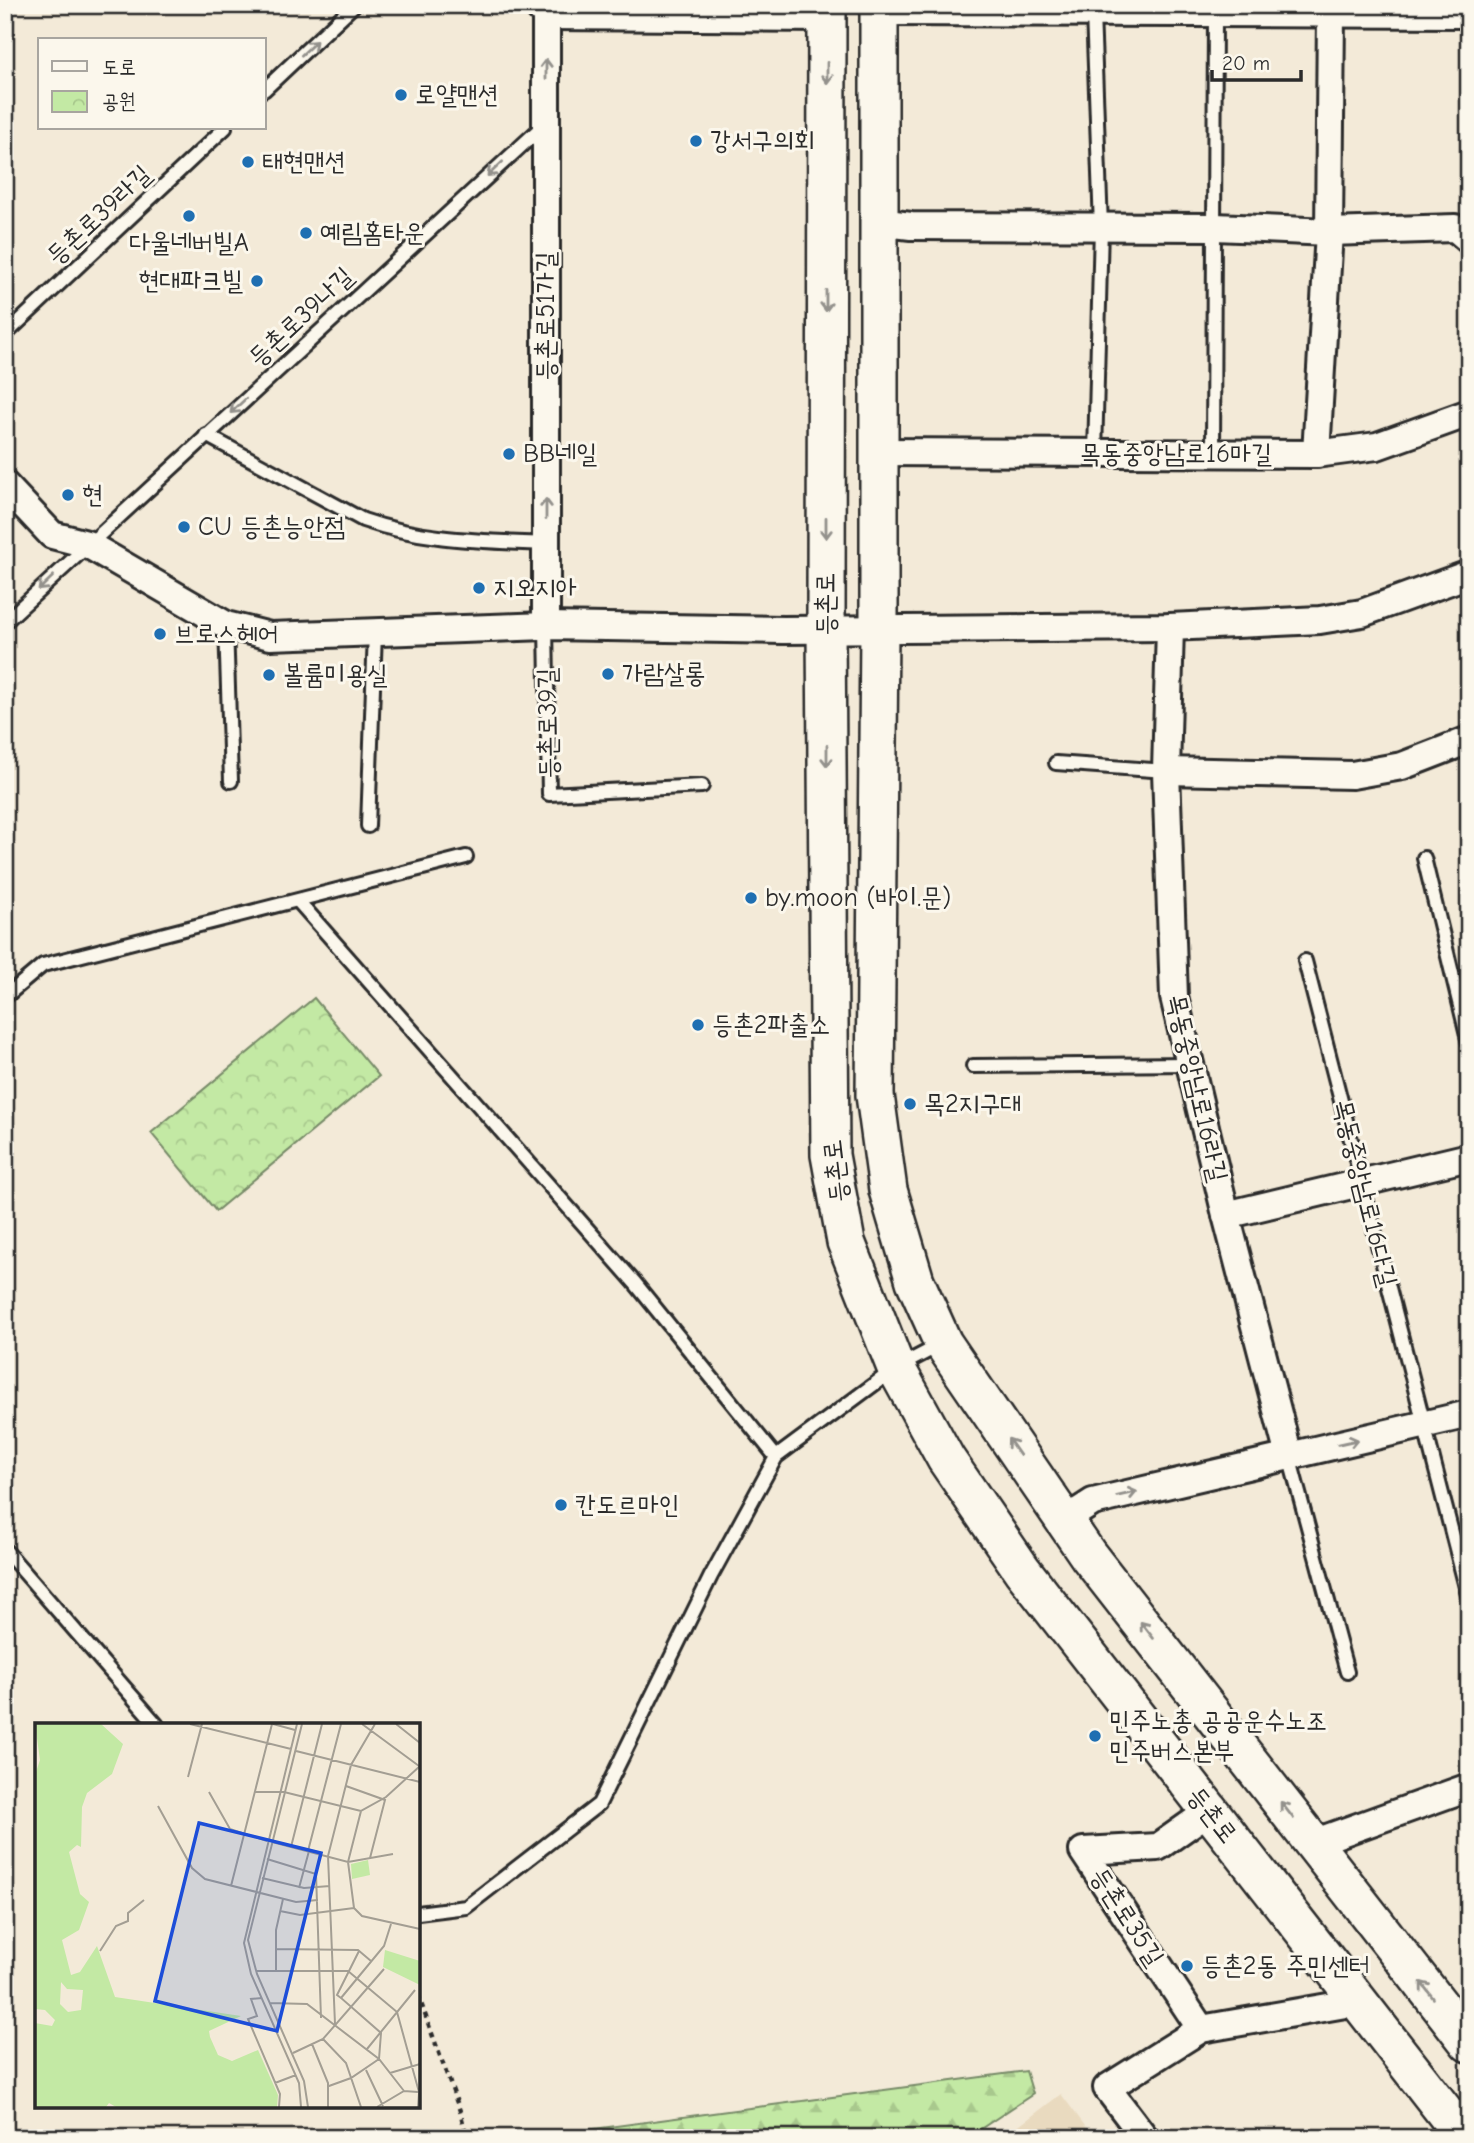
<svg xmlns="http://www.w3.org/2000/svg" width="1474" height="2143" viewBox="0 0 1474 2143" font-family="'Comic Neue','Poor Story',sans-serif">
<defs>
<pattern id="forest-firs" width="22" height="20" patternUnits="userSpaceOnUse" patternTransform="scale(1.75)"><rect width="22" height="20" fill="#c3e9a4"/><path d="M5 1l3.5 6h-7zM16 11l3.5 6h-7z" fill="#a8c88d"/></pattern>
<pattern id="park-crowns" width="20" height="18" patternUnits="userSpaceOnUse" patternTransform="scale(1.75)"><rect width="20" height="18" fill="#c3e9a4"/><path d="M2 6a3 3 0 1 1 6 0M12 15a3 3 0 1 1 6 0" fill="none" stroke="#a8c88d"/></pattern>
</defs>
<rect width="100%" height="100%" fill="#f3ead8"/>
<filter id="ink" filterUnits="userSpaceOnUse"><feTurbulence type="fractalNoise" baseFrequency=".0143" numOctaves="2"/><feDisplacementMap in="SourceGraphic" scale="14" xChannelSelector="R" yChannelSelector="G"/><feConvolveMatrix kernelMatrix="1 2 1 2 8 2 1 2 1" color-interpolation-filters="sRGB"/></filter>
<g filter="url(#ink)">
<!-- built -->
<path fill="#e9dabf" d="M1061,2094l33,44h-91z"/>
<!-- forest -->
<path fill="url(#forest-firs)" stroke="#778a68" stroke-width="2" d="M1026,2071l7,23 -66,44h-440z"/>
<!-- park -->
<path fill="url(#park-crowns)" stroke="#778a68" stroke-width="2" d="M314,998l65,78 -163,135 -65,-78z"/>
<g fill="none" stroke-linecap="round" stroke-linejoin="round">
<defs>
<g id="lane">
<path d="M1093,13l8,214 -6,227"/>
<path d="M264,90l90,-85"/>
<path d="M5,335l220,-207"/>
<path d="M206,435l157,85c60,21 121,21 183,24"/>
<path d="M1213,454l2,-440"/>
<path d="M5,622l540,-498"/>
<path d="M226,625l5,156"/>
<path d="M546,626l3,168 153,-8"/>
<path d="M1056,763l110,8"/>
<path d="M368,826l7,-194"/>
<path d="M1424,858l45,185"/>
<path d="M298,901l337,382 141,174"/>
<path d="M1305,961l164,638"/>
<path d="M5,997l38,-32 423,-108"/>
<path d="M973,1066l217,-2"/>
<path d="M1289,1456l58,216"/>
<path d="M5,1550l152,175"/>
<path d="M418,1913l48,-6 133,-103 112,-228 65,-119 120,-89 44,-23"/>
</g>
<g id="street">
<path d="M537,5l9,11 281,2"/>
<path d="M546,5v621"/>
<path d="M879,12l590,2"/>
<path d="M878,222l33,4 304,1 114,5 126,-4 14,12"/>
<path d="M877,452l439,2 61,-8 92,-33"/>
<path d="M1316,454l13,-222 2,-220"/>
<path d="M5,485l47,50 35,9 139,81 44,11 276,-10 237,4 387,-3 150,-7 42,-7 107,-39"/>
<path d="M1170,627l-4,144 8,226 52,218 63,241"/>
<path d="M1166,771l186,4 50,-9 67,-26"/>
<path d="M1226,1215l243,-58"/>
<path d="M1065,1520l28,-18 376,-88"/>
<path d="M1313,1843l156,-56"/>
<path d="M1201,2029l156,-27"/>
<path d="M1145,2138l-38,-50 94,-59 -118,-178 75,-4 51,-36"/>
</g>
<g id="secondary">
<path d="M827,5l-1,625 4,525 16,87 50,126 50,91 76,111 443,568"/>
<path d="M879,5v624l-4,466 13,95 27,91 28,62 17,25 128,187 381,488"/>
</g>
</defs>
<!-- lane casing -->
<use href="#lane" stroke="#2b2b2b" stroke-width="18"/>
<!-- street casing -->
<use href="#street" stroke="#2b2b2b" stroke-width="32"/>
<!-- secondary casing -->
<use href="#secondary" stroke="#2b2b2b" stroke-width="42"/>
<!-- path -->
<path stroke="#2b2b2b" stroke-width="4.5" stroke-dasharray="5 5" stroke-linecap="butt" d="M418,1995l42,116 7,27"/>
<!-- lane -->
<use href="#lane" stroke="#fbf7ec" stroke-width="12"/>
<!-- street -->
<use href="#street" stroke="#fbf7ec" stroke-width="26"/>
<!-- secondary -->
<use href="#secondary" stroke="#fbf7ec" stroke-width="37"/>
</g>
<!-- one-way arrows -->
<defs><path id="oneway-shaft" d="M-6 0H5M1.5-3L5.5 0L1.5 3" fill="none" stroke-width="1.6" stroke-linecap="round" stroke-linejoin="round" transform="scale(1.75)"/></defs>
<g stroke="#93918c">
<use href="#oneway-shaft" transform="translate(309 48) rotate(-43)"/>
<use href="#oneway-shaft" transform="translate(546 69) rotate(-90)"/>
<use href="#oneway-shaft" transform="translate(827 73) rotate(90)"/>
<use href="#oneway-shaft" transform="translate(495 169) rotate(137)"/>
<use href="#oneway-shaft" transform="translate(826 301) rotate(90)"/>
<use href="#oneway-shaft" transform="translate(238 406) rotate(137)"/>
<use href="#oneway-shaft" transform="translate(546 509) rotate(-90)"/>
<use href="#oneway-shaft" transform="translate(826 528) rotate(90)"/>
<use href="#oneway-shaft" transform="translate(46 583) rotate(136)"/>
<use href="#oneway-shaft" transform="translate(827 756) rotate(90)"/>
<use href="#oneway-shaft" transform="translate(1348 1442) rotate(-13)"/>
<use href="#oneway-shaft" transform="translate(1014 1447) rotate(-125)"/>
<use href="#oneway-shaft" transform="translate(1127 1494) rotate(-13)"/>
<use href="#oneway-shaft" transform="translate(1147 1630) rotate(-128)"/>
<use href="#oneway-shaft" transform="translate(1287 1810) rotate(-128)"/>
<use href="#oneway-shaft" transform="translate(1427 1990) rotate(-128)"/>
</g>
</g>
<!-- markers -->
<g fill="#1f6fb2" stroke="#fbf7ec" stroke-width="2.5">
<circle cx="401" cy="95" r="7"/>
<circle cx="696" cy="141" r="7"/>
<circle cx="248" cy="162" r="7"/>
<circle cx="189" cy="216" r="7"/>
<circle cx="306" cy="233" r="7"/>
<circle cx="257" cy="281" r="7"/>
<circle cx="509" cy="454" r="7"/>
<circle cx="68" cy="495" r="7"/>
<circle cx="184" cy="527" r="7"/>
<circle cx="479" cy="588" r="7"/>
<circle cx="160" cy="634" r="7"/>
<circle cx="608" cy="674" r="7"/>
<circle cx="269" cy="675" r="7"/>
<circle cx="751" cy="898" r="7"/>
<circle cx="698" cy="1025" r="7"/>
<circle cx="910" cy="1104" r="7"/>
<circle cx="561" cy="1505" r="7"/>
<circle cx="1095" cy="1736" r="7"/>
<circle cx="1187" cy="1966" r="7"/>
</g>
<g text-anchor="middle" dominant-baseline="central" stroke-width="6" stroke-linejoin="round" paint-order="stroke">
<!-- poi labels -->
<g font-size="26" fill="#2b2b2b" stroke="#fbf7ec" text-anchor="start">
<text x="415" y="95">로얄맨션</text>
<text x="710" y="141">강서구의회</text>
<text x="262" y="162">태현맨션</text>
<text x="320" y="233">예림홈타운</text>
<text x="189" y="243" text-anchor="middle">다울네버빌A</text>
<text x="243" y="281" text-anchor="end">현대파크빌</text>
<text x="523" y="454">BB네일</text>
<text x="82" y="495">현</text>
<text x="198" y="527">CU 등촌능안점</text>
<text x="493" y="588">지오지아</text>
<text x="174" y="634">브로스헤어</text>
<text x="622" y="674">가람살롱</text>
<text x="283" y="675">볼륨미용실</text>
<text x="765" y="898">by.moon (바이.문)</text>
<text x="712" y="1025">등촌2파출소</text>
<text x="924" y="1104">목2지구대</text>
<text x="575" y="1505">칸도르마인</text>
<text x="1109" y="1721">민주노총 공공운수노조<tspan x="1109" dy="30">민주버스본부</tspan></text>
<text x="1201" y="1966">등촌2동 주민센터</text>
</g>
<!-- street labels -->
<g font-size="26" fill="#2b2b2b" stroke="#fbf7ec">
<text transform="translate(99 215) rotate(-43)">등촌로39라길</text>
<text transform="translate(546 316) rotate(-90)">등촌로51가길</text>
<text transform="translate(301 317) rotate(-43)">등촌로39나길</text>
<text x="1176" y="454">목동중앙남로16마길</text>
<text transform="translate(826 604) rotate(-90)">등촌로</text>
<text transform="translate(548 723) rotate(-91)">등촌로39길</text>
<text transform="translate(1197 1088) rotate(77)">목동중앙남로16라길</text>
<text transform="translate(836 1171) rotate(-97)">등촌로</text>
<text transform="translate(1365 1193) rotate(76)">목동중앙남로16다길</text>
<text transform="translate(1212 1815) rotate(52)">등촌로</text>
<text transform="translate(1127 1917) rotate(57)">등촌로35길</text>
</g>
</g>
<!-- overview -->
<g transform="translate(35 1723)">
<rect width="385" height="385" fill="#f3ead8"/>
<path d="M0,1h66l22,20 -11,30 -25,19 -5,14 -1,40 -4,-2 -8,7 11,42 9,8 -10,28 -17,10 9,35 9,-3 17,-26 18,51 126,19 -32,15 1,6 8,18 14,6 26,-11 20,45 -1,12h-161l-7,-4 -3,4h-71v-84l17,3 3,-6 -10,-10 -10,-1v-234l5,-15zM26,259l6,7 16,1 -2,20 -13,2 -8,-8z" fill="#c3e9a4" fill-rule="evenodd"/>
<path d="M333,137l2,15 -18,4 -1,-15zM350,227l35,11v24l-37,-18z" fill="#c3e9a4"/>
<path fill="none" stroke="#a39e93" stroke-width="2" d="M155,1l101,25M238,1l22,6M262,1l-53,219 7,31 48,109 2,24M267,1l-54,216 9,34 47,107 4,26M327,1l57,42M361,1l24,19M261,28l124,31M385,43l-34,31 -25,14 -13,51 6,46 8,8 58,13M153,54l14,-53M311,63l39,14 -15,58M174,69l21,37 37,12M220,69h29l77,19M123,83l34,62 13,11 91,23 22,-2M237,119l76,20 45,-8M256,124l31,-123M273,128l33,-127M232,136l49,15 5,144M227,155l42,10 26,-2M196,163l41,-162M264,165l10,-37M245,188l20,4 54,-7M241,226l82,1 13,11M65,228l16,-25 12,-5v-8l16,-13M241,247v-40l7,-31M221,248h92l49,41 22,80 -1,15M227,275l-11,1 6,17 -9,3 32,75 -1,13M306,275l-4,-3 22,-44M235,280l37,1 72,55 25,32M300,301l-7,-168 23,-91 24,-41M288,316l23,24 15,44M277,321l16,39v24M332,326l48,-59M258,330l30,-14 61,-70M331,347l17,36M355,350l30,-9M240,360l21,-8M294,363l22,-8 28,-19 2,-26 -40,-35 43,-52 7,-22M342,384l27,-16 14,1"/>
<path fill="#1d4ed8" fill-opacity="0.15" stroke="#1d4ed8" stroke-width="3.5" d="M164,100l122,30 -44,178 -122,-30z"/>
<rect width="385" height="385" fill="none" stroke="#2b2b2b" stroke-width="3.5"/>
</g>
<!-- margin -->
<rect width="1474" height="2143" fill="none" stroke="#fbf7ec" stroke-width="28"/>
<rect x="14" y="14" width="1446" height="2115" fill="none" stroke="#2b2b2b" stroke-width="2.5" filter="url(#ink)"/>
<!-- legend -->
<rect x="38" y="38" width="228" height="91" fill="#fbf7ec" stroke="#a8a59f" stroke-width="2"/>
<rect x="52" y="61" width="35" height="10" fill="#fbf7ec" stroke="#a8a59f" stroke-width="2"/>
<text x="102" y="74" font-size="21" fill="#2b2b2b">도로</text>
<rect x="52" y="91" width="35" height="21" fill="url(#park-crowns)" stroke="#a8a59f" stroke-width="2"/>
<text x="102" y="108" font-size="21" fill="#2b2b2b">공원</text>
<!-- scale -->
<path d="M1212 70v10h89v-10" fill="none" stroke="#2b2b2b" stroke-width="3.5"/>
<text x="1222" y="70" font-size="21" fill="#2b2b2b" stroke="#fbf7ec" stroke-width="5" paint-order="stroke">20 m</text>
</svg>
